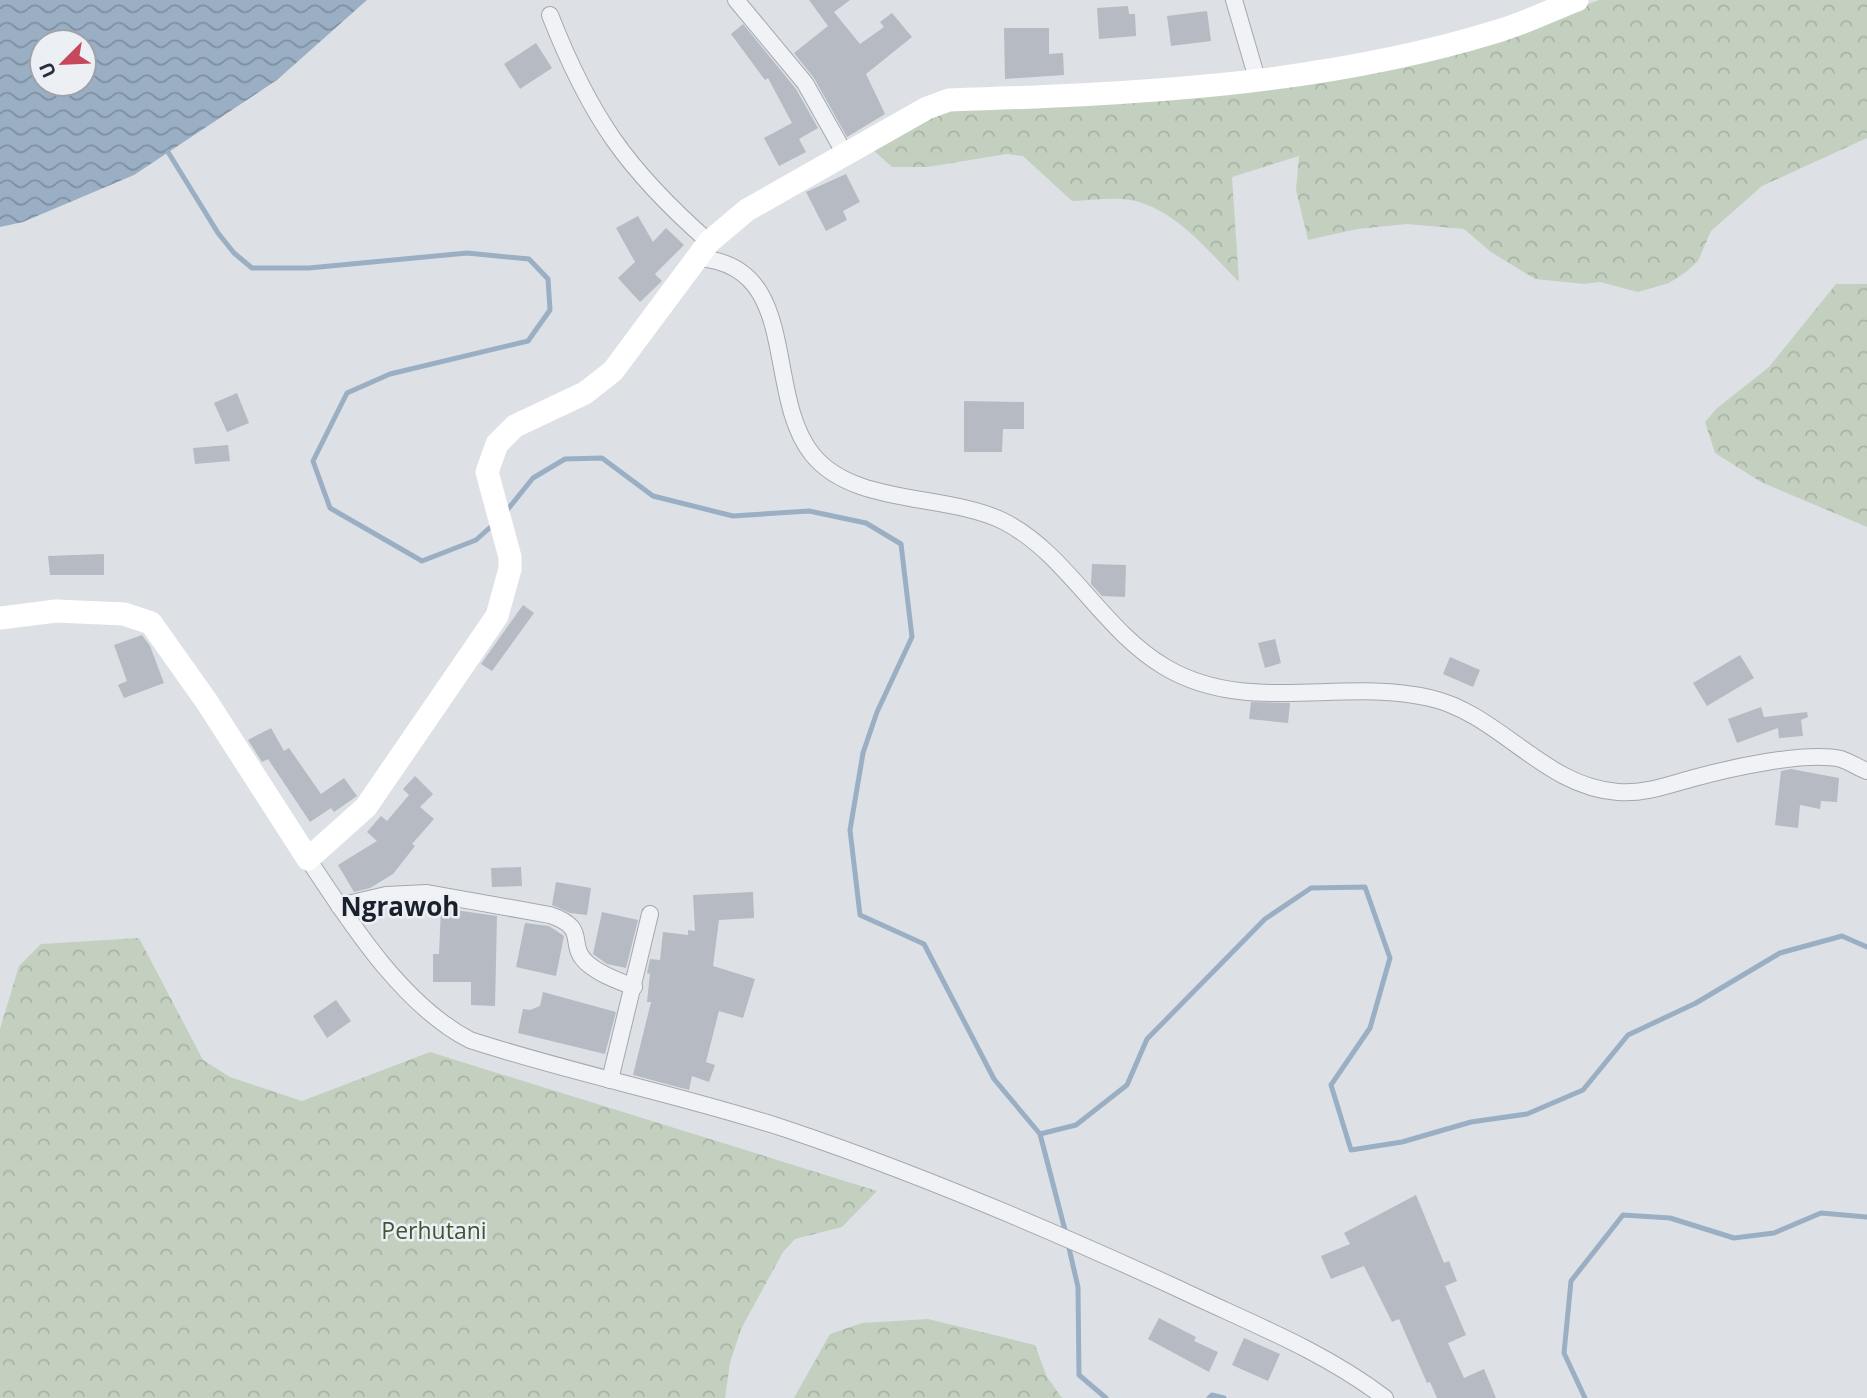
<svg xmlns="http://www.w3.org/2000/svg" width="1867" height="1398" viewBox="0 0 1867 1398" font-family="'Open Sans',sans-serif">
<defs>
<pattern id="forest-crowns" width="20" height="18" patternUnits="userSpaceOnUse" patternTransform="scale(1.75)"><rect width="20" height="18" fill="#c3d0bf"/><path d="M2 6a3 3 0 1 1 6 0M12 15a3 3 0 1 1 6 0" fill="none" stroke="#a8b3a5"/></pattern>
<pattern id="water-waves" width="16" height="10" patternUnits="userSpaceOnUse" patternTransform="scale(1.75)"><rect width="16" height="10" fill="#9aafc4"/><path d="M0 5q4-4 8 0t8 0" fill="none" stroke="#7e8fa0"/></pattern>
</defs>
<rect width="100%" height="100%" fill="#dde1e6"/>
<!-- forest -->
<g fill="url(#forest-crowns)">
<path d="M1599,0h268v138l-105,48 -51,45 -13,30 -12,11 -17,11 -31,9 -38,-10 -16,2 -49,-5 -44,-27 -27,-23 -57,-5 -50,5 -49,11 -12,-50 3,-34 -67,21 7,105c-28,-28 -58,-66 -97,-79 -21,-8 -48,-2 -70,-2l-49,-45 -16,-2 -80,13h-35l-20,-18 78,-42 551,-69z"/>
<path d="M1836,284h31v243l-106,-45 -46,-29 -10,-31 11,-13 53,-42z"/>
<path d="M139,938l64,122 27,17 72,24 128,-49 447,139 -35,36 -47,12 -12,13 -42,77 -11,34 -5,35h-725v-369l19,-63 22,-22z"/>
<path d="M928,1319l107,26 12,32 15,21h-268l36,-64 32,-11z"/>
</g>
<!-- water -->
<path fill="url(#water-waves)" fill-rule="evenodd" d="M0,0h367l-90,80 -143,95 -111,47 -23,5zM42,42h42v42h-42z"/>
<g fill="none" stroke-linecap="round" stroke-linejoin="round">
<!-- stream -->
<g stroke="#9aafc4" stroke-width="5">
<path d="M168,152l50,81 16,20 18,15h57l158,-15 62,6 19,20 2,31 -22,31 -138,33 -43,19 -34,68 17,47 92,53 54,-21 19,-17"/>
<path d="M504,514l29,-36 32,-19 37,-1 51,38 80,20 76,-5 57,12 35,21 11,93 -35,75 -14,41 -13,77 10,85 64,29 70,135 46,55 26,100"/>
<path d="M1040,1134l36,-9 51,-40 20,-46 118,-120 46,-31 54,-1 25,71 -20,70 -39,57 20,65 51,-8 69,-20 56,-8 56,-24 45,-55 68,-32 84,-50 62,-17 25,11"/>
<path d="M1068,1244l10,43 1,88 27,23"/>
<path d="M1209,1398l3,-3 12,3"/>
<path d="M1585,1398l-21,-45 7,-72 52,-66 47,3 64,20 40,-5 47,-20 46,4"/>
</g>
</g>
<!-- building -->
<g fill="#b5bac3">
<path d="M809,0h41l-16,12 26,32 24,-17 -4,-5 12,-9 20,24 -46,37 19,40 -38,23 -33,-59 -20,-25 34,-27z"/>
<path d="M1128,6l1,8h6l1,22 -37,3 -2,-31z"/>
<path d="M1207,11l4,30 -40,5 -4,-30z"/>
<path d="M743,24l53,65 22,39 -19,11 7,13 -27,14 -15,-28 28,-15 -24,-45 -3,2 -34,-46z"/>
<path d="M1004,28h45v26l14,-1 1,22 -59,4z"/>
<path d="M536,43l16,25 -32,21 -16,-25z"/>
<path d="M846,174l14,28 -17,9 4,9 -21,11 -20,-39z"/>
<path d="M638,216l15,26 13,-14 18,17 -29,29 7,7 -22,21 -22,-24 17,-16 -19,-34z"/>
<path d="M237,393l12,30 -22,9 -13,-29z"/>
<path d="M964,401l60,1v27h-21l-1,23h-38z"/>
<path d="M228,445l2,16 -35,3 -2,-16z"/>
<path d="M104,554v21h-54l-2,-19z"/>
<path d="M1092,564l34,1 -1,32 -23,-1 -11,-12z"/>
<path d="M523,605l11,8 -42,58 -11,-7z"/>
<path d="M142,635l8,11 14,37 -40,15 -6,-13 9,-4 -13,-36z"/>
<path d="M1275,639l6,24 -16,5 -7,-25z"/>
<path d="M1740,655l14,23 -47,28 -14,-23z"/>
<path d="M1450,657l30,13 -7,17 -30,-13z"/>
<path d="M1251,702l39,1 -2,20 -39,-4z"/>
<path d="M1761,707l3,10 43,-5 1,5 -7,3 2,16 -24,2 -1,-10 -41,15 -9,-24z"/>
<path d="M271,728l13,23 5,-3 32,46 23,-16 13,18 -23,16 -3,-4 -21,14 -42,-63 -6,3 -14,-22z"/>
<path d="M1791,769l48,9 -2,24 -16,-1 -1,8 -20,-4 -2,23 -23,-3 6,-54z"/>
<path d="M415,776l18,18 -13,13 14,12 -22,25 3,2 -22,28 -23,14 -16,4 -16,-27 39,-24 -10,-9 14,-16 6,5 22,-26 -6,-6z"/>
<path d="M521,867l1,19 -30,1 -1,-19z"/>
<path d="M556,882l35,6 -4,27 -17,-2 -18,-8z"/>
<path d="M753,892l1,26 -35,2 -6,46 42,13 -12,39 -24,-7 -13,51 9,3 -6,17 -17,-6 -3,14 -56,-15 18,-73h-4l3,-28 -3,-1 3,-14 10,1 3,-28 25,3v-5l7,1 -2,-36z"/>
<path d="M441,908l56,8 -2,90 -24,-1v-23h-38v-28h6z"/>
<path d="M602,912l36,8 -12,48 -19,-4 -14,-10z"/>
<path d="M525,923l24,3 15,10 -8,40 -40,-9z"/>
<path d="M543,992l73,20 -11,42 -87,-21 5,-24 7,1 10,-4z"/>
<path d="M336,1000l15,21 -24,17 -14,-22z"/>
<path d="M1416,1195l28,68 5,-2 8,20 -12,5 21,49 -18,8 16,35 20,-9 12,29h-59l-7,-16 -3,1 -28,-64 -7,3 -28,-56 -33,13 -10,-23 29,-12 -6,-11z"/>
<path d="M1159,1318l37,19 -2,4 24,11 -9,20 -61,-33z"/>
<path d="M1244,1338l36,16 -12,27 -36,-16z"/>
</g>
<g fill="none" stroke-linecap="round" stroke-linejoin="round">
<defs>
<g id="street">
<path d="M736,0l69,83 40,71"/>
<path d="M1234,0l24,82"/>
<path d="M550,15c40,102 77,155 159,227"/>
<path d="M697,258c105,6 66,134 115,196 41,52 133,39 191,67 64,32 98,108 162,146 82,49 177,10 265,31 70,16 114,89 188,94 27,2 50,-7 76,-14 36,-10 112,-27 147,-19 9,3 18,9 26,12"/>
<path d="M308,859c41,62 94,146 162,181 104,34 212,55 316,89 134,45 265,101 393,160 71,34 143,61 206,109"/>
<path d="M339,906l47,-11 41,-2 123,22c41,14 15,29 38,49 13,11 31,17 46,23"/>
<path d="M610,1080l40,-166"/>
</g>
</defs>
<!-- street casing -->
<use href="#street" stroke="#a3a8b0" stroke-width="18"/>
<!-- street -->
<use href="#street" stroke="#f0f2f5" stroke-width="16"/>
<!-- secondary -->
<path stroke="#fff" stroke-width="23" d="M0,618l56,-7 68,3 27,9 56,79 101,157 58,-52 131,-191 13,-47v-12l-23,-85 10,-28 18,-18 70,-33 28,-22 96,-129 38,-32 180,-102 22,-8c185,-6 371,-14 549,-69 27,-8 53,-21 79,-31"/>
</g>
<g text-anchor="middle" dominant-baseline="central" stroke-width="5" stroke-linejoin="round" paint-order="stroke">
<!-- park labels -->
<g font-size="23" fill="#3d5736" stroke="#ecf0f4">
<text x="434" y="1230">Perhutani</text>
</g>
<!-- quarter labels -->
<g font-size="26" font-weight="bold" fill="#1a212c" stroke="#ecf0f4">
<text x="400" y="906">Ngrawoh</text>
</g>
</g>
<!-- north arrow -->
<g transform="translate(63 63) rotate(246)"><circle r="33" fill="#ecf0f4" stroke="#9ea3aa" stroke-width="2"/>
<path d="M0-5L12 26L0 18L-12 26Z" fill="#c5485d"/>
<text y="-10" font-size="19" font-weight="bold" text-anchor="middle" fill="#282f3c">U</text>
</g>
</svg>
